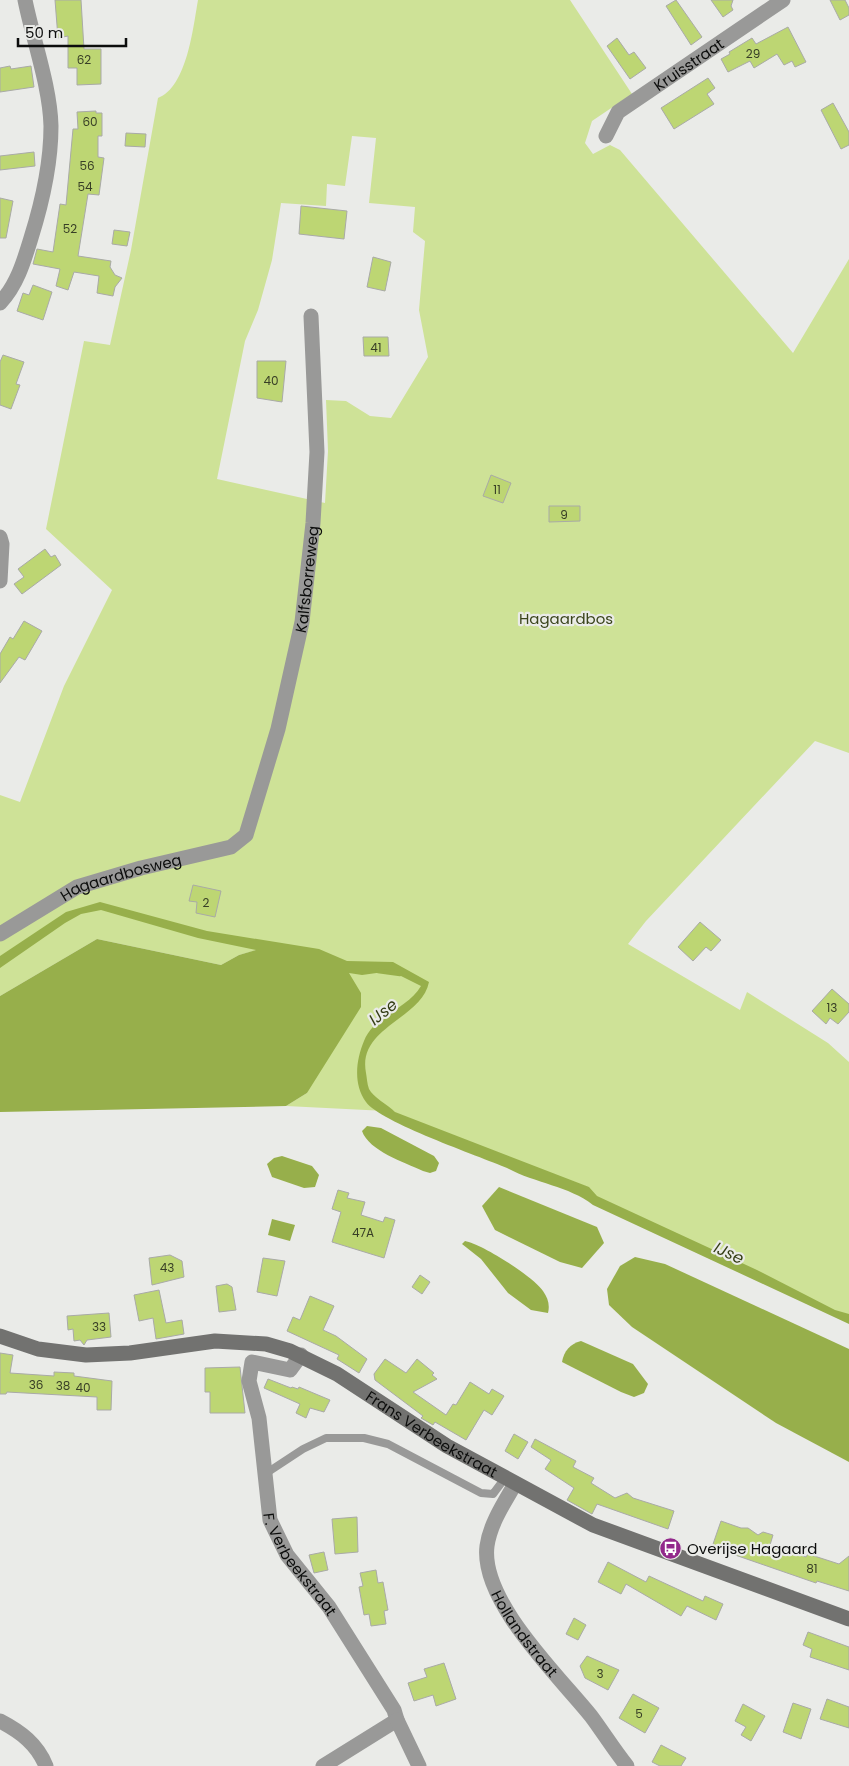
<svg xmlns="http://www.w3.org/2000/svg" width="849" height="1766" viewBox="0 0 849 1766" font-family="Poppins,sans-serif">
<rect width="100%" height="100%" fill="#eaebe8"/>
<!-- green -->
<path fill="#cee297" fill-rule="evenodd" d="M198,0h372l62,94 -40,27 -7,22 8,11 17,-9 10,5 173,203 56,-94v494l-34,-12 -169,180 -18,23 112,66 7,-18 81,51 21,19v257l-311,-143 -152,-65 -100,-5 21,-13 31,-126 -53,-8 -28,-9 -18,5 -18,10 -124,-26 -97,57v-201l20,7 44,-116 48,-96 -66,-61 38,-188 26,4 21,-95 27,-152c29,-11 35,-70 40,-98zM352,136l24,2 -7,65 46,4 -2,25 12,9 -6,69 9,47 -37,61 -21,-2 -24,-15 -20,-1 2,51 -3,52 -108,-24 28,-138 13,-31 14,-50 9,-57 45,3 1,-22 18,2z"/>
<!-- water -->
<g fill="#97af4b">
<path d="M100,902l107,29 112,18 28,12 46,1 36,20c-7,37 -72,45 -63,91 1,5 1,11 3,16 4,8 19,16 26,23l194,75 8,9 160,74 78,40 14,4v10l-256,-119c-24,-19 -59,-22 -86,-37 -28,-12 -127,-46 -141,-66 -13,-18 -10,-42 -2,-61 10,-26 44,-32 57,-55l-30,-15 -29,4 -13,-2 12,20v14l-54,86 -21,13 -286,6v-116l97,-57 124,26 18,-10 17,-5 -58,-12 -97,-28 -20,4 -16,9 -65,45v-12l66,-44z"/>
<path d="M367,1126l14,2 53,28 5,7 -3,8 -6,2 -7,-2c-19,-9 -54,-20 -61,-40z"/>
<path d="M282,1156l30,10 7,9 -4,12 -11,1 -32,-11 -5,-13 7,-6z"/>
<path d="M499,1187l98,40 7,16 -22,25 -22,-6 -65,-32 -13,-24z"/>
<path d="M272,1219l23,6 -5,16 -22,-6z"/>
<path d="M465,1241c17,3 69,36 78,50 5,7 7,14 5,22l-17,-3 -23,-17 -27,-34 -19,-15z"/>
<path d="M635,1257l30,7 184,85v113l-73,-39 -144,-96 -23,-22 -2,-16 13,-23z"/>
<path d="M581,1341l52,23 15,20 -4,9 -10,4 -13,-5 -59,-30c2,-11 8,-18 19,-21z"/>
</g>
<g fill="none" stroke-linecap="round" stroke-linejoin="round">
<!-- stream -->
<path stroke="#97af4b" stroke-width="4.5" d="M378,971l22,3"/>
</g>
<!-- building -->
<g fill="#bdd673" stroke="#a9aaa7">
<path d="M55,0h26l3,49h17v35l-24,1v-17h-9v-32l-10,2z"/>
<path d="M676,0l26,37 -11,8 -25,-39z"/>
<path d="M711,0h22l-2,6 2,4 -10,7z"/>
<path d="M830,0h15l4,8v7l-9,5z"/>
<path d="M788,27l18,35 -11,5 -3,-6 -8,4 -7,-11 -23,14 -4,-7 -22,11 -7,-13 9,-5 -1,-2 23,-14 4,6z"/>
<path d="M617,38l12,17 5,-3 12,16 -16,11 -23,-33z"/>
<path d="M10,66l1,3 20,-3 3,21 -34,5v-24z"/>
<path d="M708,78l7,10 -8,6 7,10 -40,25 -13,-21z"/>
<path d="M833,103l16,29v13l-8,4 -20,-39z"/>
<path d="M96,111v2h6v23h-4v21l6,1 -5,37 -11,-1 -10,62 33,5 -1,6 5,8 7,3 -7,9 -2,9 -16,-3 2,-17 -25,-4 -6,18 -12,-4 4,-17 -27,-5 4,-15 16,3 7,-48 6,1 7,-76h5l-1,-17z"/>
<path d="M126,133l20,1 -1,13 -20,-1z"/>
<path d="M34,152l1,14 -35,4v-14z"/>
<path d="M0,198l13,3 -7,37h-6z"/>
<path d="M301,206l46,5 -3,28 -45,-5z"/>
<path d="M114,230l16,2 -3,14 -15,-2z"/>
<path d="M373,257l18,5 -6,29 -18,-4z"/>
<path d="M33,285l19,7 -9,28 -26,-9 6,-18 6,2z"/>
<path d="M363,337h25l1,19h-25z"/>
<path d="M3,355l21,7 -8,22 4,1 -9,24 -11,-4v-43z"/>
<path d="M257,361h29l-4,41 -25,-4z"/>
<path d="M491,475l20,8 -8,20 -20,-7z"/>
<path d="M549,506h31v15l-31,1z"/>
<path d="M45,549l6,8 4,-2 6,10 -39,29 -8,-10 10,-7 -6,-8z"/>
<path d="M24,621l18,10 -17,29 -6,-3 -19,26v-29l10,-17 3,2z"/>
<path d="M193,885l28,6 -6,26 -19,-4 1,-11 -8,-1z"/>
<path d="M700,922l21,18 -10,11 -5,-4 -13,14 -15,-14z"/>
<path d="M832,989l17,15v8l-11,12 -8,-6 -4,6 -14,-13z"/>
<path d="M338,1190l11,3 -2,5 18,4 -4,13 22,7 2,-5 10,3 -11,38 -52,-16 9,-30 -9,-3z"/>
<path d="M170,1255l12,6 2,16 -32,8 -3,-27z"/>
<path d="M263,1258l22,3 -8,35 -20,-4z"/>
<path d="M420,1275l10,7 -8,12 -10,-7z"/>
<path d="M227,1284l5,3 4,23 -17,2 -3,-26z"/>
<path d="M159,1290l7,33 16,-3 2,14 -28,5 -3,-21 -14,3 -5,-26z"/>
<path d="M310,1296l24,10 -11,24 13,6 31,23 -8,14 -22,-14 2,-4 -52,-24 6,-14 7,3z"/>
<path d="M109,1313l2,24 -24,3 -3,5 -4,-5 -6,1 -1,-12 -5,1 -1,-14z"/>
<path d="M0,1353l13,2 -3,18 44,3v-4l20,1v3l38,5 -1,29h-14v-13l-90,-5 -1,2h-6z"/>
<path d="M385,1359l21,14 11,-14 17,14 -2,2 5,4 -24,13 33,23 7,-11 3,1 14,-23 19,12 3,-5 12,7 -12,19 -8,-5 -18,30 -31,-18 -2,3 -12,-7 2,-2 -48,-36 -1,-6z"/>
<path d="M240,1367l5,46h-35v-21h-5v-24z"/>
<path d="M268,1379l23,9 1,-1 6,2 1,-2 31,13 -6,12 -14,-4 -4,10 -10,-5 4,-9 -36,-16z"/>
<path d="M514,1434l14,8 -10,17 -13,-8z"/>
<path d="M535,1439l41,22 -3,6 21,11 -3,5 24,15 12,-5 6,5 41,13 -6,18 -71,-25 -5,10 -25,-14 7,-12 -29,-19 6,-9 -20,-13z"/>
<path d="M357,1517l1,35 -23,2 -3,-35z"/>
<path d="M721,1521l20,7h7l10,7 5,-3 10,3 -3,10 36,12 2,-3 31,10 10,-8v35l-32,-10 -1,2 -104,-36z"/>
<path d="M324,1552l4,18 -14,3 -5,-18z"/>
<path d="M608,1562l38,20 3,-6 54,25 2,-5 18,8 -7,16 -29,-14 -6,10 -55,-32 -5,10 -23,-12z"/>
<path d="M376,1570l2,13 5,-1 5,28 -4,1 2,13 -15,2 -2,-12 -5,1 -5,-28 4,-1 -3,-13z"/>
<path d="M574,1618l12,7 -8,15 -12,-6z"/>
<path d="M808,1632l41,15v23l-39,-13 2,-8 -9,-4z"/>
<path d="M587,1656l32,14 -11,20 -23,-12 -5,-12z"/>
<path d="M444,1663l12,36 -20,7 -3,-11 -19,6 -6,-18 19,-6 -3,-8z"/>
<path d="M633,1694l26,14 -14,25 -26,-15z"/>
<path d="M827,1699l22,8v21l-29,-9z"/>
<path d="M793,1703l18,6 -10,30 -18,-7z"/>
<path d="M743,1704l22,12 -14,25 -10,-6 5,-8 -11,-6z"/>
<path d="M661,1745l25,13 -5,8h-21l-8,-4z"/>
</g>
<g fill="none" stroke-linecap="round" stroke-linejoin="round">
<!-- lane -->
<path stroke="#999998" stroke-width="8" d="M265,1474l38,-25 23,-11h38l24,6 93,49 12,1 12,-16"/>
<!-- street -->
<g stroke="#999998" stroke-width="15">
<path id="s1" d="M606,136l12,-24 165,-112"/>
<path d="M0,303c17,-18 24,-42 31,-65 11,-35 20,-74 20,-112 -1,-40 -18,-86 -26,-126"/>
<path d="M0,537l2,7 -2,37"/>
<path id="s2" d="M0,934l77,-47 64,-19 90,-21 15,-12 32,-106 24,-107 11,-99 4,-71 -6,-136"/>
<path id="s3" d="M301,1355l-11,15 -38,-8 -3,19 10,37 11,102 17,35 42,52 65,103 3,10 -74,46"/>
<path id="s4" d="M515,1484c-11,19 -25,40 -28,62 -7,55 72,130 104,170 12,16 23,34 36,50"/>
<path d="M397,1720l22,46"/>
<path d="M0,1721c21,11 37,23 46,45"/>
</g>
<!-- secondary -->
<path stroke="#727270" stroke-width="15" id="s5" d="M0,1336l38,13 48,6 44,-2 85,-12 51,3 24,7 47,23 110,72 146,79 256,94"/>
</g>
<!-- icons -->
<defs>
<symbol id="bus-disc" viewBox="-11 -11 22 22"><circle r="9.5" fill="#92288b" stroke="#eaebe8"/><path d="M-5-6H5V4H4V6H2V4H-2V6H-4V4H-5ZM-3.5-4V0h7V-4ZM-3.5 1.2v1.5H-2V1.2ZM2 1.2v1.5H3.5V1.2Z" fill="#fff"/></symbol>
</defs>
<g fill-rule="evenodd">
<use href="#bus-disc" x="658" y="1536" width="25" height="25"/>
</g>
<g text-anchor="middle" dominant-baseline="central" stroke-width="4.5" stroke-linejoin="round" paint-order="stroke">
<!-- number labels -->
<g font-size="12" fill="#383f26">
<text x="753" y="53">29</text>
<text x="84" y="59">62</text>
<text x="90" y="121">60</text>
<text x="87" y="165">56</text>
<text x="85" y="186">54</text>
<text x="70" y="228">52</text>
<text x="376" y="347">41</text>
<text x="271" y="380">40</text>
<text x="497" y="489">11</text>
<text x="564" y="514">9</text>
<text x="206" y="902">2</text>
<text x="832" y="1007">13</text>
<text x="363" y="1232">47A</text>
<text x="167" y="1267">43</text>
<text x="99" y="1326">33</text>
<text x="36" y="1384">36</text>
<text x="63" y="1385">38</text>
<text x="83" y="1387">40</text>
<text x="812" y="1568">81</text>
<text x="600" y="1673">3</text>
<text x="639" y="1713">5</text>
</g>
<!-- street labels -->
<g font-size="15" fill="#0c0d0c" stroke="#eaebe8">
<text stroke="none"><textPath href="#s1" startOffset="112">Kruisstraat</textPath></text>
<text stroke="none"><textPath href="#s2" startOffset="532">Kalfsborreweg</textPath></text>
<text stroke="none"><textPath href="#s2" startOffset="135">Hagaardbosweg</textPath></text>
<text stroke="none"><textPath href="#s5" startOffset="459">Frans Verbeekstraat</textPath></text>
<text stroke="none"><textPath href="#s3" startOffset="271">F. Verbeekstraat</textPath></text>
<text stroke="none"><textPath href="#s4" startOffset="166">Hollandstraat</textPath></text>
</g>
<!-- park labels -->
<g font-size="15" fill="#3b451c" stroke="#eaebe8">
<text x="566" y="618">Hagaardbos</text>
</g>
<!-- poi labels -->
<g font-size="15" fill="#0c0d0c" stroke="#eaebe8" text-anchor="start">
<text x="687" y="1548">Overijse Hagaard</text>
</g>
<!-- water labels -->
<g font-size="16" font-style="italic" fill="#343d14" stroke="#eaebe8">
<text transform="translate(383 1012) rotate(-39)">IJse</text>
<text transform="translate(729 1253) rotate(25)">IJse</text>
</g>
</g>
<!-- scale -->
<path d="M18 38v8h108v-8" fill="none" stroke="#0c0d0c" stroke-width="2.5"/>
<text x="25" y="38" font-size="15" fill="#0c0d0c" stroke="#eaebe8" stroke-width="4" paint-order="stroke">50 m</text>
</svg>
